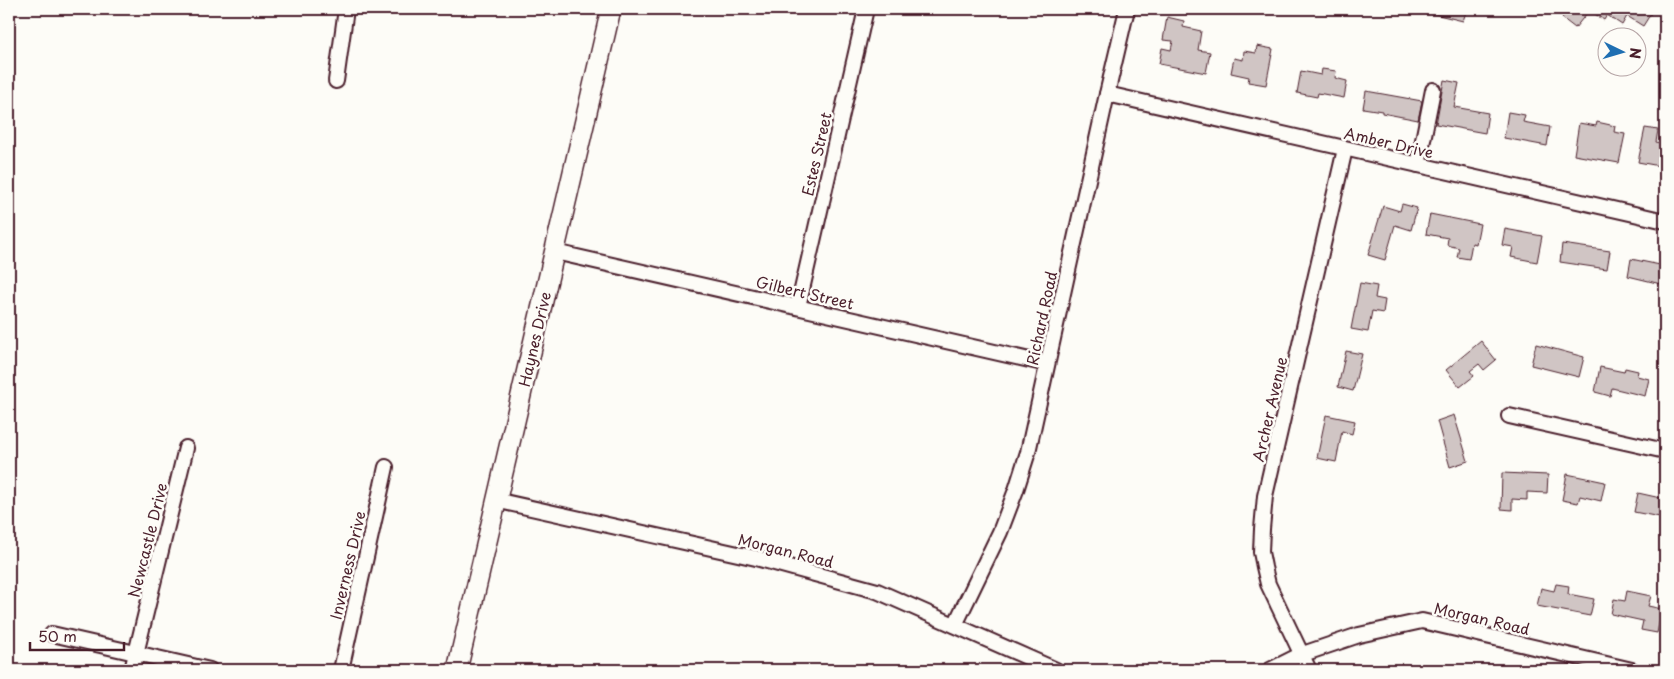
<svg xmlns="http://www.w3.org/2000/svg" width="1674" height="679" viewBox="0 0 1674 679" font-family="'Playpen Sans',sans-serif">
<rect width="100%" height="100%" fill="#fdfcf7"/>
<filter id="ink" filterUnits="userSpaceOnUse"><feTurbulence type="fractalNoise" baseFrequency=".02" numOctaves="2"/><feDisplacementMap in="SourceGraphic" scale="10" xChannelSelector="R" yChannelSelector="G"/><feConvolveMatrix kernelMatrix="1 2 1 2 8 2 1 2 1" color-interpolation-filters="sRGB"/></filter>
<g filter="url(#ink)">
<!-- building -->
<g fill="#d0c5c4" stroke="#4a1f2b">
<path d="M1418,9h49l-4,12 -45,-11z"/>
<path d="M1569,9h12l6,4 -12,15 -13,-10z"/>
<path d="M1590,9h61l2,1 -10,16 -16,-10 -5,9 -15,-10 -3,5 -15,-10z"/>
<path d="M1167,17l17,4 -1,6 18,4 -3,19 12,2 -4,21 -47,-9 3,-16 9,2 2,-9 -10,-1z"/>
<path d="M1257,46l16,3 -7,36 -18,-3 1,-5 -18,-4 3,-15 9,2 1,-9 12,2z"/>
<path d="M1322,69l14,2 -1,7 12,3 -3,17 -26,-5 -1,4 -20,-4 4,-22 20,4z"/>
<path d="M1444,80l15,3 -5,24 34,6 -3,20 -49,-9z"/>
<path d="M1366,91l56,10 -4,19 -36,-7v-2l-19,-3z"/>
<path d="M1508,112l17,3 -2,7 27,5 -3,19 -43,-8z"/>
<path d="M1597,122l18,4 -1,6 11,2 -6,29 -45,-8 5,-32 17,3z"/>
<path d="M1645,128l13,2 -2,12 9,2v23l-27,-5z"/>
<path d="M1402,204l15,4 -6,22 -16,-5 -10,35 -17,-5 15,-49 17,5z"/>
<path d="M1430,214l50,10 -4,20 -4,-1 -3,16 -12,-2 2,-9 -12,-3 1,-7 -22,-4z"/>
<path d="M1505,229l37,7 -5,26 -26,-5 2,-10 -11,-2z"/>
<path d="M1562,244l48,7 -3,18 -47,-7z"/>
<path d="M1631,259l34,7v19l-37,-9z"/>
<path d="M1360,283l17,3 -2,12 10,2 -2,13 -11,-2 -4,21 -17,-3z"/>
<path d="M1481,341l15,19 -12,10 -5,-6 -9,7 4,5 -14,11 -14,-17z"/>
<path d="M1536,344l48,13 -5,20 -48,-12z"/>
<path d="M1346,351l16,3 -9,37 -15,-4z"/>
<path d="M1600,367l24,5 1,-4 13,3 -1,5 12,3 -4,17 -33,-8 -2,8 -15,-4z"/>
<path d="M1326,415l29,6 -3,13 -10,-3 -6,31 -19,-4z"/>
<path d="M1454,415l14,46 -18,6 -13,-46z"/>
<path d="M1502,473l46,2 -1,18 -20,-1v8l-15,-1v11l-11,-1z"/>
<path d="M1567,474l38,8 -4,19 -21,-5 -2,7 -16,-3z"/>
<path d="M1638,493l27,6v-3v22l-31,-6z"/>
<path d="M1556,584l13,2 -1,8 26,5 -4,17 -53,-10 4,-18 13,3z"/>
<path d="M1627,591l24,5 -3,10 14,3 -5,24 -16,-3 2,-9 -32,-7 3,-15 11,2z"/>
</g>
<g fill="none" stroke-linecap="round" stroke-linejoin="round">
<defs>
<g id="street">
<path d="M336,81l10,-72"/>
<path d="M1107,94l558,127"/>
<path d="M1418,165l15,-75"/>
<path d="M555,252l492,112"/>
<path d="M798,307l68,-298"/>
<path d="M1509,416l156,35"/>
<path d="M495,500l261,58 121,33 179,79"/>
<path d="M955,625l45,-93 16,-42 12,-38 79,-358 20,-85"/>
<path d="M52,634l158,36"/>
<path d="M132,670l54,-222"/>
<path d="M341,670l45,-203"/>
<path d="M1270,670l30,-15 59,-20 63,-14 210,49"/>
<path d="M1309,670l-41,-86 -4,-17 -3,-15 1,-23 3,-33 80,-347"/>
</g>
<path id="secondary" d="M457,670l154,-661"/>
</defs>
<!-- street casing -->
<use href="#street" stroke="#4a1f2b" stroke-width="18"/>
<!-- secondary casing -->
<use href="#secondary" stroke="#4a1f2b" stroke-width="22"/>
<!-- street -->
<use href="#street" stroke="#fdfcf7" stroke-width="14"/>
<!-- secondary -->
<use href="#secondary" stroke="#fdfcf7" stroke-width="19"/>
</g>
</g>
<g text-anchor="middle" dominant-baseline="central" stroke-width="5" stroke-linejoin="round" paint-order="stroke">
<!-- street labels -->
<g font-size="15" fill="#4a1f2b" stroke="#fdfcf7">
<text transform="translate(1389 142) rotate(13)">Amber Drive</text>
<text transform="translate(816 154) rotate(-77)">Estes Street</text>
<text transform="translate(805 292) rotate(13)">Gilbert Street</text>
<text transform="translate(1041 318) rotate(-78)">Richard Road</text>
<text transform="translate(534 339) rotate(-77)">Haynes Drive</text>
<text transform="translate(1269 409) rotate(-77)">Archer Avenue</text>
<text transform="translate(147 540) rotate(-76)">Newcastle Drive</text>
<text transform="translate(786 550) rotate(14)">Morgan Road</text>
<text transform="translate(347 565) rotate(-77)">Inverness Drive</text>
<text transform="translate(1482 618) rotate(13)">Morgan Road</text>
</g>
</g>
<!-- margin -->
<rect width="1674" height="679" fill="none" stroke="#fdfcf7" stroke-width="30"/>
<rect x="15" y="15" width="1644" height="649" fill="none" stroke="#4a1f2b" stroke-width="2" filter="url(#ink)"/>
<!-- north arrow -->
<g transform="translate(1622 52) rotate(95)"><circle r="24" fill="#fdfcf7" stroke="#b5a4a5"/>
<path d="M0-4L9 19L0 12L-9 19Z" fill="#1f6fb2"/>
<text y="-8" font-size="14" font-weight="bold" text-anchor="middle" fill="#4a1f2b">N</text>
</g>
<!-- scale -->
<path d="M30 642v8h94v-8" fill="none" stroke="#4a1f2b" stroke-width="2.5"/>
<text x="38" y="642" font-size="15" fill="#4a1f2b" stroke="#fdfcf7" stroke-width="4" paint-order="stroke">50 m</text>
</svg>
